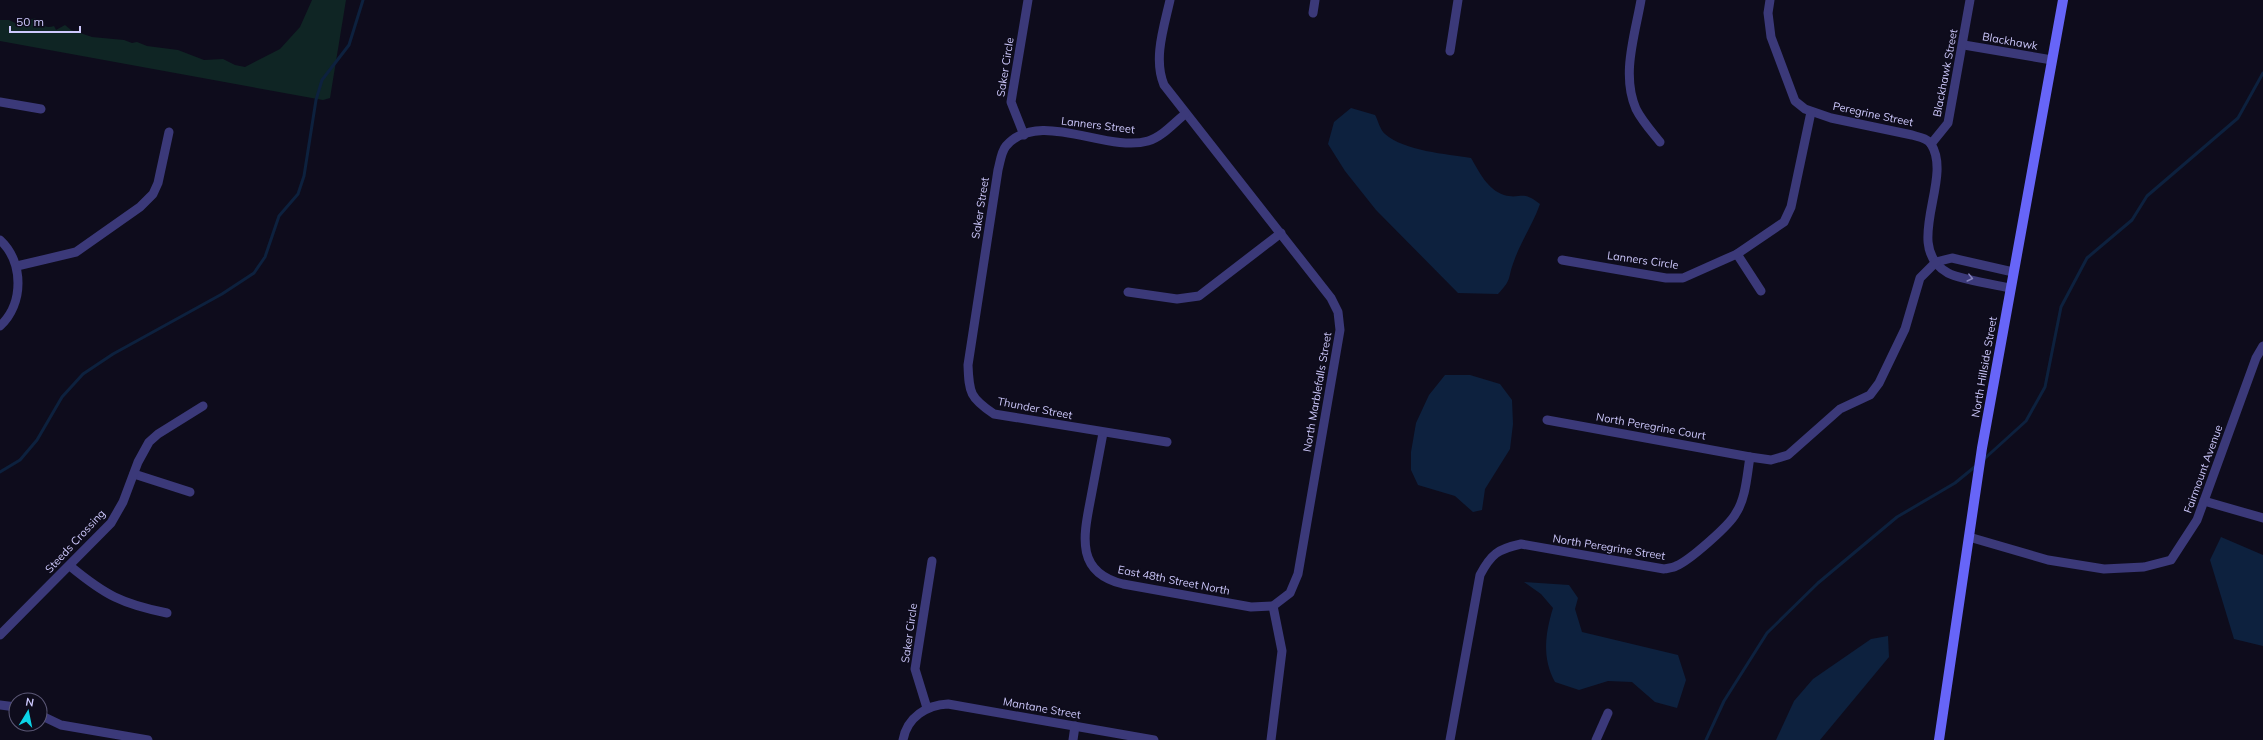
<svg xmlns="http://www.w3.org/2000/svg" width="2263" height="740" viewBox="0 0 2263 740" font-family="Mulish,sans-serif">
<rect width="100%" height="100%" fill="#0e0c1c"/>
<!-- green -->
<path fill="#0f2524" d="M312,0h34l-16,98 -7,2 -323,-59v-21h9l8,4 18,-6c6,6 10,11 19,8l2,4 9,-5 6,5 21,7 32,3 8,3 5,-1 10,4 31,4 26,10 19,-1 12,6 10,2 35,-18 20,-22z"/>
<!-- water -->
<g fill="#0d213e">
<path d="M1351,108l24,7c3,5 5,15 10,19 19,17 62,20 86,24 9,15 16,31 33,37 17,5 17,-6 36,9 -7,20 -19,37 -26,57 -7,18 -1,17 -16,33l-40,-1 -82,-83 -31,-39 -17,-27 6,-22z"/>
<path d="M1445,375h25l30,9 12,16 1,24 -3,25 -25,40 -3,21 -9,2 -18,-16 -37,-11 -7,-15v-18l5,-29 13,-28z"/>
<path d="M2221,537l42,18v91l-29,-7 -24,-79z"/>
<path d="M1524,582l45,3 9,13 -3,11 7,23 96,23 8,25 -9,28 -22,-6 -23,-20 -24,-1 -29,9 -24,-8c-13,-24 -10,-48 -2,-74l-12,-14z"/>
<path d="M1888,636l1,21 -69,83h-44l18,-39 19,-22 58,-40z"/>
</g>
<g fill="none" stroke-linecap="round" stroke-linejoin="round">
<!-- stream -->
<g stroke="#0d213e" stroke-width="3">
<path d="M1983,460l43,-39 19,-34 16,-80 26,-49 45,-38 15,-24 91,-78 25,-45"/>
<path d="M0,472l20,-12 17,-20 25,-43 21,-23 30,-20 109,-60 32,-21 11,-16 14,-41 19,-22 6,-18 12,-76 6,-20 27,-35 14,-45"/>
<path d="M1706,740l18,-39 43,-68 51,-50 79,-66 58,-34 22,-18"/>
</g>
<!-- minor -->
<g stroke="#3b3979" stroke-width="9">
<path d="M1170,0c-6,27 -17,59 -6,85l167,213 7,14 2,18 -42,244 -8,19 -17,13 9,45 -11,89"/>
<path d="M1641,0c-6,35 -20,75 -5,109 6,12 16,23 24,33"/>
<path d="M1770,0l-2,13 3,24 24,64 10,8 26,9 81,17c6,2 15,3 19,9 23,36 -30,103 17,129 11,6 48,12 62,15"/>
<path d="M1313,13l2,-13"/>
<path d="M1964,45l88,15"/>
<path d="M1450,51l8,-51"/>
<path d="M0,102l41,7"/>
<path d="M1024,135l-13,-33 17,-102"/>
<path d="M1931,144l17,-21 22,-123"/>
<path d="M0,240c24,22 24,64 0,86"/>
<path d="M1737,254l24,37"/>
<path d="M1562,260l104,18h17l54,-24 47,-32 7,-15 20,-95"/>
<path d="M1936,262l16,-4 61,14"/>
<path d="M17,266l59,-14 64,-45 13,-13 5,-11 11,-51"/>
<path d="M1128,292l49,7 22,-3 82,-63"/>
<path d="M1547,420l203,37"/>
<path d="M1103,433c-4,21 -8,43 -12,64 -7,37 -17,75 32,87l128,23 22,-1"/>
<path d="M1167,442l-173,-28c-24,-16 -25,-21 -26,-49l30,-195c2,-7 3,-18 8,-24 33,-38 100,7 142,-5 14,-4 26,-18 37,-27"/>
<path d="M134,474l56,18"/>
<path d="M2204,501l59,17"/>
<path d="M1969,537l79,23 56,9 40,-2 27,-7 26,-40 59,-162 7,-12"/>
<path d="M70,566c35,29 52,38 97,47"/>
<path d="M0,635l111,-112 12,-21 15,-40 11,-20 9,-8 45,-28"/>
<path d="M0,705l16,2"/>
<path d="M927,708l-12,-39 17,-108"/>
<path d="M40,715l21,10 87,15"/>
<path d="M903,740c4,-23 24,-35 45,-36l206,36"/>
<path d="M1073,740l2,-14"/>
<path d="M1450,740l30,-165c11,-21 18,-26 41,-31l143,25c4,-1 9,-1 12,-3 13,-5 54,-41 60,-53 10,-15 11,-39 14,-56l21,3 17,-5 52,-46 30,-14 9,-12 26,-54 15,-51 16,-16"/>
<path d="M1596,740l12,-27"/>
</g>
<!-- secondary -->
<path stroke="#6765f8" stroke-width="10" d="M1939,740l43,-292 81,-448"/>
</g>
<!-- one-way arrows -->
<defs><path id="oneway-chevron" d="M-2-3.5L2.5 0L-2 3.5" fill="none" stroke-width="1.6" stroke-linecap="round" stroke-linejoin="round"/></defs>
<use stroke="#8481bb" href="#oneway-chevron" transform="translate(1970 278) rotate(14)"/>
<g text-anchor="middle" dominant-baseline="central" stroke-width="3" stroke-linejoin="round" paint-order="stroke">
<!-- street labels -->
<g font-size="11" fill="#cec9fd" stroke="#0e0c1c">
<text transform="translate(2010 41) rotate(10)">Blackhawk</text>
<text transform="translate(1005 67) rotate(-81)">Saker Circle</text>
<text transform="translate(1945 73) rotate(-79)">Blackhawk Street</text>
<text transform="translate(1873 114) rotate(12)">Peregrine Street</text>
<text transform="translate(1098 125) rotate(7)">Lanners Street</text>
<text transform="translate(980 208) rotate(-81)">Saker Street</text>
<text transform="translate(1643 260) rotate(8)">Lanners Circle</text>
<text transform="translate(1984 367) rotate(-80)">North Hillside Street</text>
<text transform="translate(1317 392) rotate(-80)">North Marblefalls Street</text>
<text transform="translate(1035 408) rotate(11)">Thunder Street</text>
<text transform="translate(1651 426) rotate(10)">North Peregrine Court</text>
<text transform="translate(2203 469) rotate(-70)">Fairmount Avenue</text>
<text transform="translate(75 541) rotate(-47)">Steeds Crossing</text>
<text transform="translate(1609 547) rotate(9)">North Peregrine Street</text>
<text transform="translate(1174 580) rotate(11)">East 48th Street North</text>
<text transform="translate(909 633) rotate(-82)">Saker Circle</text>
<text transform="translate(1042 708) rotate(10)">Mantane Street</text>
</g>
</g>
<!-- north arrow -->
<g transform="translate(28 712) rotate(10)"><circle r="19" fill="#0e0c1c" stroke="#5b5876"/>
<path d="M0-3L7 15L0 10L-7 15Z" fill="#0bd3e7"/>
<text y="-6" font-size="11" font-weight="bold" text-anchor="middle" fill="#cec9fd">N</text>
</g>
<!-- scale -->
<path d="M10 26v6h70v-6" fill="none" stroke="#cec9fd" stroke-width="2"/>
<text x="16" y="26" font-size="12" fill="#cec9fd" stroke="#0e0c1c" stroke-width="3" paint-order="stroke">50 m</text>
</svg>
